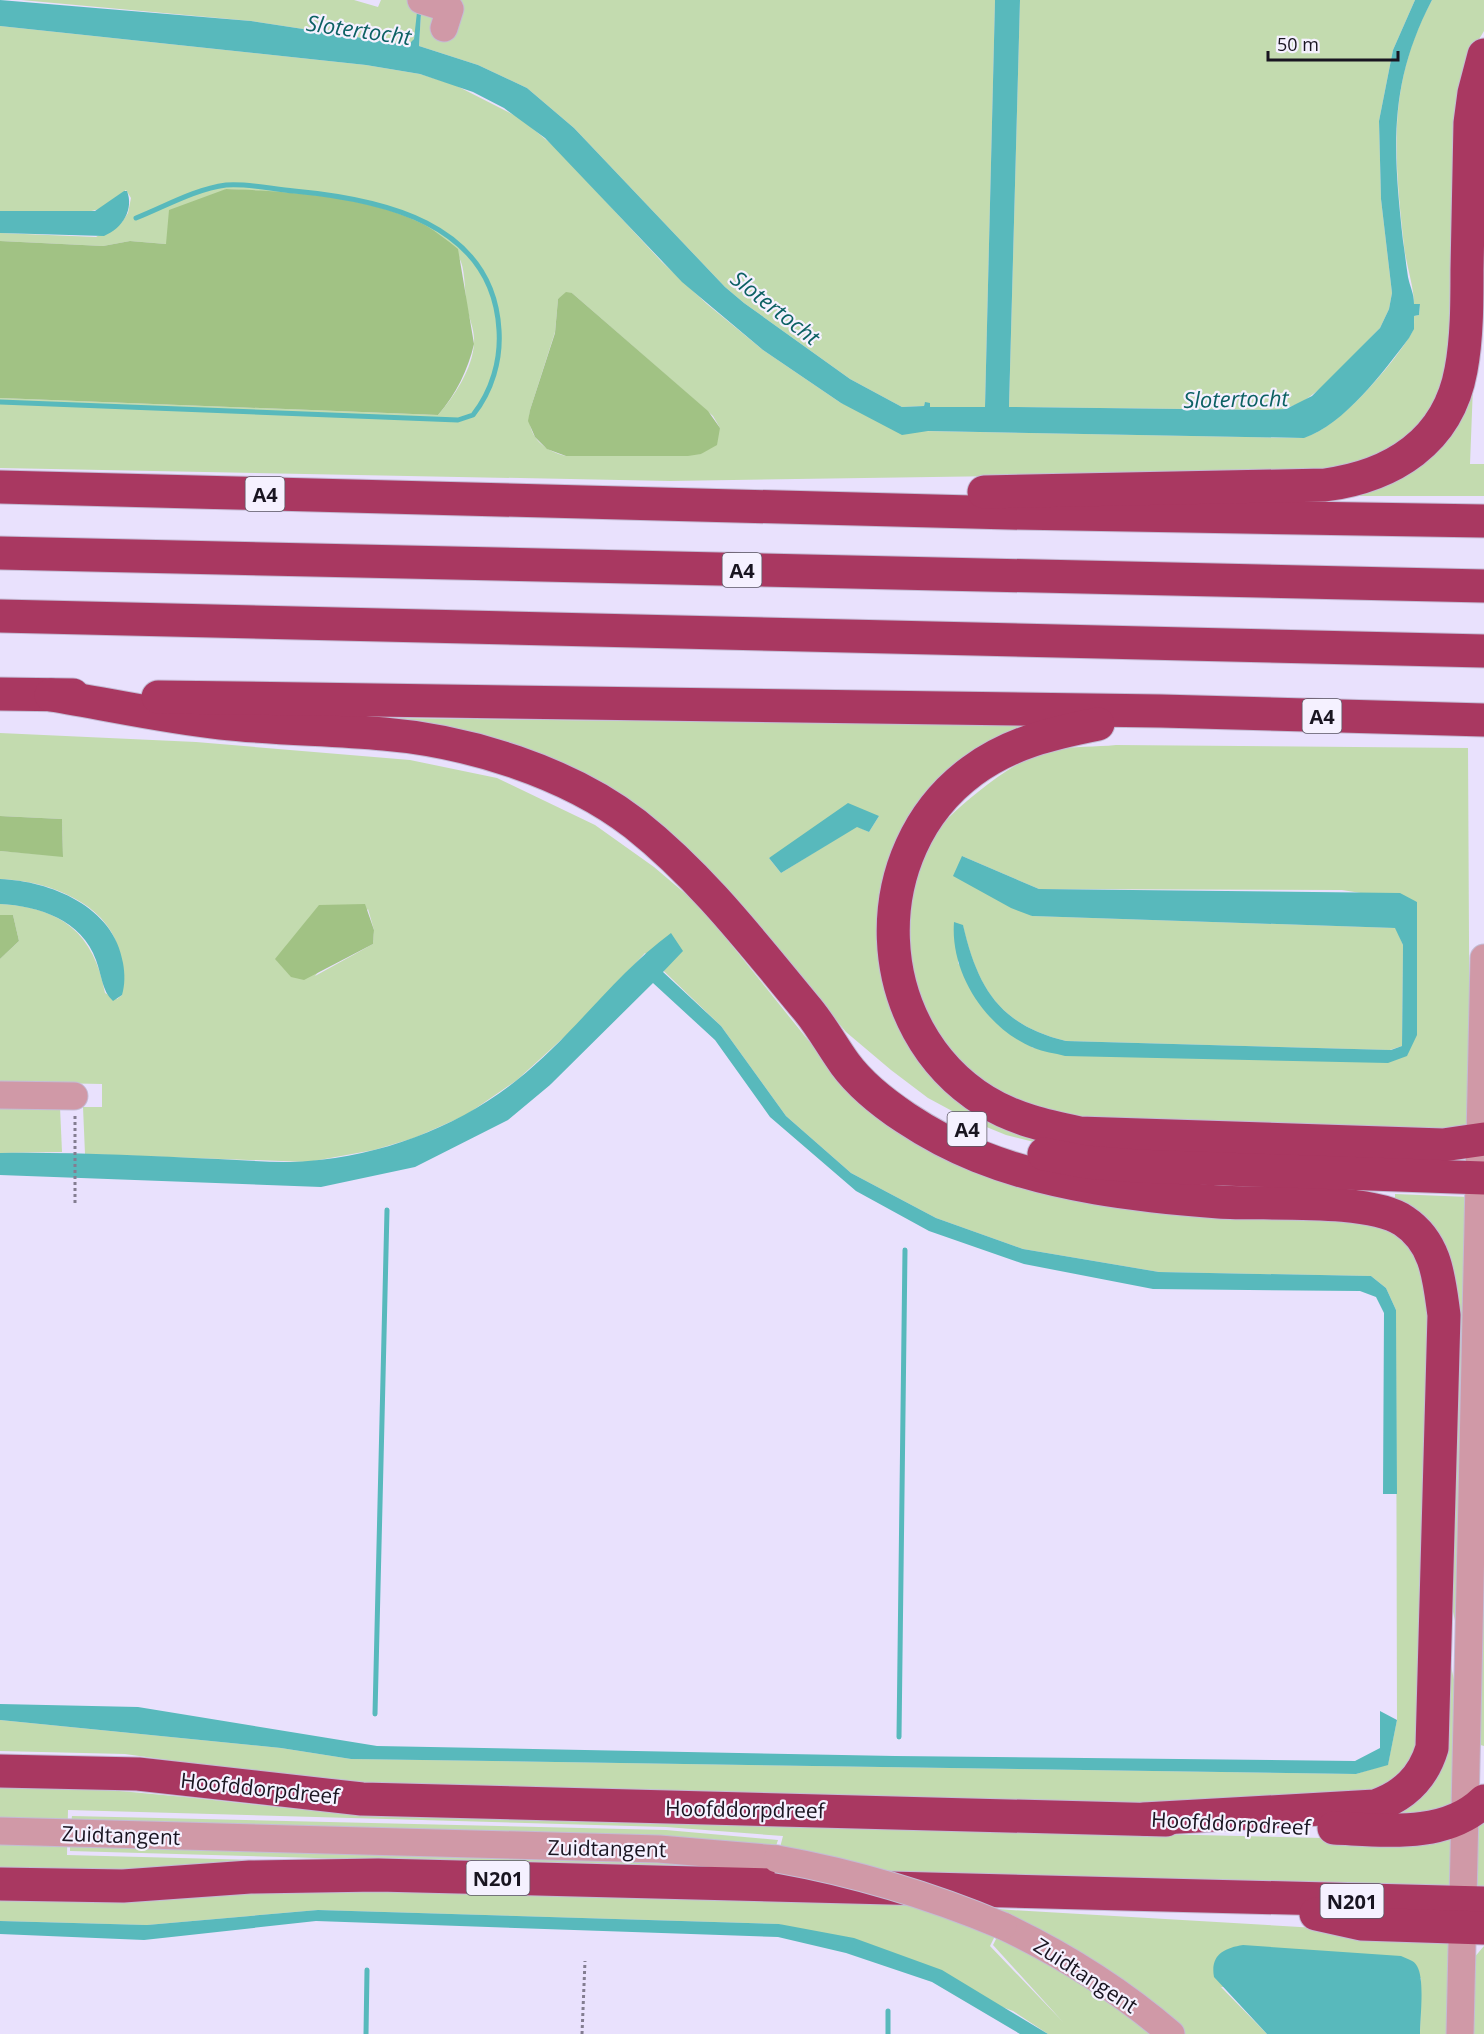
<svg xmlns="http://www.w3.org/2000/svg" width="1484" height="2034" viewBox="0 0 1484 2034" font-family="'Open Sans',sans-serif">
<rect width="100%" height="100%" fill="#e9e1fd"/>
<!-- green -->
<g fill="#c3dbaf" fill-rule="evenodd">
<path d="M21,0h333l24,7 3,-7h614l-10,407h-55l-5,-4 -1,3 -22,1 -52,-28 -106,-76 -19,-16 -151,-159 -47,-40 -49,-23 -59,-19 2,-33 -8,29 -5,3 -157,-24z"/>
<path d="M1020,0h395l-22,50 -14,71 2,78 11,94 -3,16 -9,19 -56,58 -23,17 -21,7 -271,-3z"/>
<path d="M1432,0h52v31l-12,20 -21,291 -10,47 -18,32 -34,31 -55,19 -664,10 -670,-13v-70l438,17c16,-18 35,-47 36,-72 1,-13 -5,-24 -7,-36 -2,-12 -2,-35 -6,-45 -25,-63 -177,-70 -235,-73l-60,55 -36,-3 -27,5 -103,-5v-8l96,4 26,-15 6,-9 3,-15 -5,-8 -26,19 -13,3 -87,-1v-185l366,39 54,9 35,11 65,33 36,30 106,114 45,42 56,46 78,53 81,28 378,7c35,-4 94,-75 111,-104 4,-6 3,-12 3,-18l5,-1 1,-11h-6c0,-17 -8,-40 -10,-58 -10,-90 -17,-164 28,-246zM572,293l141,123 7,12 -19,26 -135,2c-24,-6 -40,-21 -36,-46l25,-78 3,-33z"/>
<path d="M1473,386l-3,78h14v32h-134z"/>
<path d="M393,718l644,8 -132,117v177l153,128 -52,-13 -39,-16 -39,-21 -37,-28 -45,-38 -118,-141 -41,-41 -294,-123zM879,816l-10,16 -12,-6 -76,47 -12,-15z"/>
<path d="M0,733l196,9 214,18 87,18 98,47 59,42 47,40 115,143 130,101 431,71 33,21 19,35 -11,486 -28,28 -209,14 -823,-19 -233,-33 -125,-3v-31l281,28 70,11 1005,15 32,-10 9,-44 -1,-410 -10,-22 -15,-12 -212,-4 -136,-23 -87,-31 -85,-45 -65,-57 -65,-90 -76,-73 -61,66 -67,61 -51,35 -52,23 -40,12 -66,12 -223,-8 -2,-47h19v-23l-102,-2v-123l19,-18 -6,-26h-13v-11c61,3 94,29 105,89l12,6 5,-4c-2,-17 -1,-41 -7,-56 -18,-41 -75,-59 -115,-60v-28l63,5 -1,-37 -62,-3zM368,909l6,21 -1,14 -58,32z"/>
<path d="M1116,745l352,3 2,383 -396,-15c-34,-5 -73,-18 -100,-41 -65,-54 -88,-152 -49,-227 13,-23 33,-40 53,-56 21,-17 48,-36 75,-42 20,-4 43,-3 63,-5zM962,856l77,33 303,1 75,12 -10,154 -374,-8 -75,-85 5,-37c15,63 37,99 103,115l324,9 12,-4 1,-101 -7,-17 -364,-12z"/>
<path d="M0,1107h60l2,45 -62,1z"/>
<path d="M1395,1194l74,3 -10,442 -14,-64 4,-265 -54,-103z"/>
<path d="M1484,1431v315l-7,-2z"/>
<path d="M1442,1625l16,73 -5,108 -70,17 21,-21z"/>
<path d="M0,1785c124,1 244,21 367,30l1037,25 51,-4 -1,61 -1454,-22zM68,1810l598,17 117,9 -10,38 -706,-19z"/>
<path d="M72,1816l594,14 112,10 -2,6 -705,-21z"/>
<path d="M1484,1819v74l-12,1 2,-67z"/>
<path d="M70,1842l594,16 106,13 -700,-20z"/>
<path d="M261,1884l622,15 128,11 443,26 -3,98h-31l1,-56 -200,9 46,47h-83l-178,-120 -16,32 73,76 -70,-77 5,-10 56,28 103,71h-109l-35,-23 -234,-87 -461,-14 -171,15 -147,-4v-28z"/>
<path d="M1484,1946v88h-16l5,-75z"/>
</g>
<!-- forest -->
<g fill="#a1c284">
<path d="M226,189c61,2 145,7 199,36 12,7 23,16 33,24l16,95c-6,26 -18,50 -36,71l-438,-17v-157l103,5 27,-5 36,3 3,-34z"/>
<path d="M566,292l6,1 136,118 12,17 -3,17 -16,9 -13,2h-122l-19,-7 -12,-12 -7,-16 2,-11 25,-77 3,-34z"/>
<path d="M0,816l62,3 1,38 -63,-6z"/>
<path d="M365,904l9,26 -1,14 -69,36 -13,-3 -16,-18 44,-54z"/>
<path d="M0,915h13l6,26 -19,18z"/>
</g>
<!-- water -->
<g fill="#58b9bc">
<path d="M0,0l251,21 157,24 6,-6 3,-27 4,1 -2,33 59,19 49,23 47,40 151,159 19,16 106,76 52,28 22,-1 1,-4 5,1v4h55l10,-407h25l-11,407 258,3 19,-1 26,-13 68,-68 9,-19 3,-16 -11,-94 -2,-78 14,-71 22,-50h17c-44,84 -39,150 -29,241 2,12 3,24 5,36 2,10 6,16 6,27h6l-1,11 -5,1v13l-5,9c-25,33 -65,87 -105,100l-376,-7 -26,4 -61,-32 -78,-53 -81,-68 -137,-144 -41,-30 -31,-16 -53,-18 -54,-9 -366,-39z"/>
<path d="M124,191h3c7,18 -4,37 -23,45l-104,-3v-22h95z"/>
<path d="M848,803l31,13 -10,16 -12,-5 -76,46 -12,-15z"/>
<path d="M962,856l77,33 361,4 17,9v133l-10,21 -19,7 -323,-7c-10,-3 -22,-4 -31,-8 -48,-19 -84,-75 -80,-126l9,3c15,64 37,100 103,116l325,9 11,-4 1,-101 -8,-17 -363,-12 -21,-8 -58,-32z"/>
<path d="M0,879c50,2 114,27 123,84 2,11 2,22 -1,32l-9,6c-11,-10 -11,-25 -17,-41 -14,-40 -57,-54 -96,-56z"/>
<path d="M671,933l12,18 -20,21 58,54 65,90 65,57 85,45 87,31 136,23 212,4 15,12 10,22 1,184h-14l1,-181 -8,-16 -16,-6 -207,-2 -129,-25 -95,-33 -73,-40 -86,-74 -55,-77 -62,-57 -103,102 -42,35 -93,47 -94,20 -321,-12v-22c73,-1 145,3 218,6 29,1 61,5 90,2 75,-6 150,-34 209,-81 56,-44 97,-105 154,-147z"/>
<path d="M0,1704l138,3 239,39 518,10 460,5 25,-13v-37l17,9 -9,45 -32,9 -1005,-15 -70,-11 -281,-28z"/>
<path d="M318,1910l461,14 75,14 88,32 106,64h-28l-88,-52 -86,-29 -68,-16 -462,-16 -172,19 -144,-6v-13l147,4z"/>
<path d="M1243,1945l158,11c6,3 13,4 16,10 8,13 3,52 3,68h-153l-53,-57c-4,-22 10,-29 29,-32z"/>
</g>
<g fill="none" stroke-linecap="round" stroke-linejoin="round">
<!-- stream -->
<g stroke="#58b9bc" stroke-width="5">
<path d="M0,402l458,18 15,-5c19,-24 28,-55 26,-85 -6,-108 -119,-131 -205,-139 -22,-2 -47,-8 -68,-6 -31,4 -62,22 -90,33"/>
<path d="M375,1714l12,-504"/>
<path d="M899,1737l6,-487"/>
<path d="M366,2034l1,-64"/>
<path d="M888,2034v-23"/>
</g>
<defs>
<g id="minor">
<path d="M421,0l29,9 -6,19"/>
<path d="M0,1095l74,1"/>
<path d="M0,1831l659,18 118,10"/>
<path d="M1003,1926c61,29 117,64 168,108"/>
<path d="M1460,2034l24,-1076"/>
</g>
<g id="highway">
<path d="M0,487l1010,26 474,8"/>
<path d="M984,492l341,-7c67,-9 123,-43 136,-115 6,-32 6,-67 6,-100 1,-49 2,-98 3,-147l4,-30 10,-38"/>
<path d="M0,553l1484,33"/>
<path d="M0,616l1484,35"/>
<path d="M0,694l73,1"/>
<path d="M51,695c56,9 113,22 170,28 54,6 109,6 163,11 84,7 184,38 251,90 68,54 118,120 173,186 14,17 24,36 37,54 28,38 89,75 133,92 75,30 160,40 241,46 46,3 150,-5 185,19 33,22 35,58 40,94l-12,433c-9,30 -28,48 -57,58l-231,13"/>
<path d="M158,697l1003,14 323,9"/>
<path d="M1098,724c-46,9 -88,19 -126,47 -110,81 -104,257 13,330 29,18 61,25 94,32l364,12 41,-6"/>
<path d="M1044,1154l42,8 51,4 347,12"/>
<path d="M0,1771l138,3 224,25 804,21"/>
<path d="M1334,1828c49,2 111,11 150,-27"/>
<path d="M0,1884l123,2 127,-9 128,-2 1106,28"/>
<path d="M1316,1914l45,10 123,4"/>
</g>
</defs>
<!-- minor casing -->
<use href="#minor" stroke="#c4bcd5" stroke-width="29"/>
<!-- highway casing -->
<use href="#highway" stroke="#c4bcd5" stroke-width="35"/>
<!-- path -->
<g stroke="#837d91" stroke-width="3" stroke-dasharray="3 3" stroke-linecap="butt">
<path d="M75,1116v88"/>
<path d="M582,2034l3,-73"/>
</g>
<!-- minor -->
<use href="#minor" stroke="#d099a7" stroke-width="27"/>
<!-- highway -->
<use href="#highway" stroke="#a93861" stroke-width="33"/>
<defs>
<path id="minor-bridge" d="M777,1859c79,14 152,36 226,67"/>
</defs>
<!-- minor-bridge casing -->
<use href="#minor-bridge" stroke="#c4bcd5" stroke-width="29" stroke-linecap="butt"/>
<!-- minor-bridge -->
<use href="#minor-bridge" stroke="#d099a7" stroke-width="27"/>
</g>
<g text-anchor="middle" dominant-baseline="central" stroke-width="4.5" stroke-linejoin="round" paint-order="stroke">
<!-- shield labels -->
<g fill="#f5f1ff" stroke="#5b5764" stroke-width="1.5">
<rect x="245.5" y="477" width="39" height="34" rx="4.5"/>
<rect x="722.5" y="553" width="39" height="34" rx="4.5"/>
<rect x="1302.5" y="699" width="39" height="34" rx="4.5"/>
<rect x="947.5" y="1112" width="39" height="34" rx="4.5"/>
<rect x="466.5" y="1861" width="63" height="34" rx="4.5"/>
<rect x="1320.5" y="1884" width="63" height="34" rx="4.5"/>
</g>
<g font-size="20" font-weight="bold" fill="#191521">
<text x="265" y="494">A4</text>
<text x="742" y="570">A4</text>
<text x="1322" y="716">A4</text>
<text x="967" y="1129">A4</text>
<text x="498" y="1878">N201</text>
<text x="1352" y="1901">N201</text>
</g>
<!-- street labels -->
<g font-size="21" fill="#191521" stroke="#f5f1ff">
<text transform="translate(260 1788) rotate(6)">Hoofddorpdreef</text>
<text transform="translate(745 1809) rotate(1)">Hoofddorpdreef</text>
<text transform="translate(1231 1823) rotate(3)">Hoofddorpdreef</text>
<text transform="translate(121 1835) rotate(2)">Zuidtangent</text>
<text transform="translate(607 1848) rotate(1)">Zuidtangent</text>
<text transform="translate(1086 1975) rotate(33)">Zuidtangent</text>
</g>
<!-- water labels -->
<g font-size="22" font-style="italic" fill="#0c6163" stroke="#f5f1ff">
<text transform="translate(359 29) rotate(8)">Slotertocht</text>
<text transform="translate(776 307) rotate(38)">Slotertocht</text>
<text transform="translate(1236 398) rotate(-1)">Slotertocht</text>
</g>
</g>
<!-- scale -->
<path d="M1268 51v9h130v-9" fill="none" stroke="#191521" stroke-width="3"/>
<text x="1277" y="51" font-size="18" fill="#191521" stroke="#f5f1ff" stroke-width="4.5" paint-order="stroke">50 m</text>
</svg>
